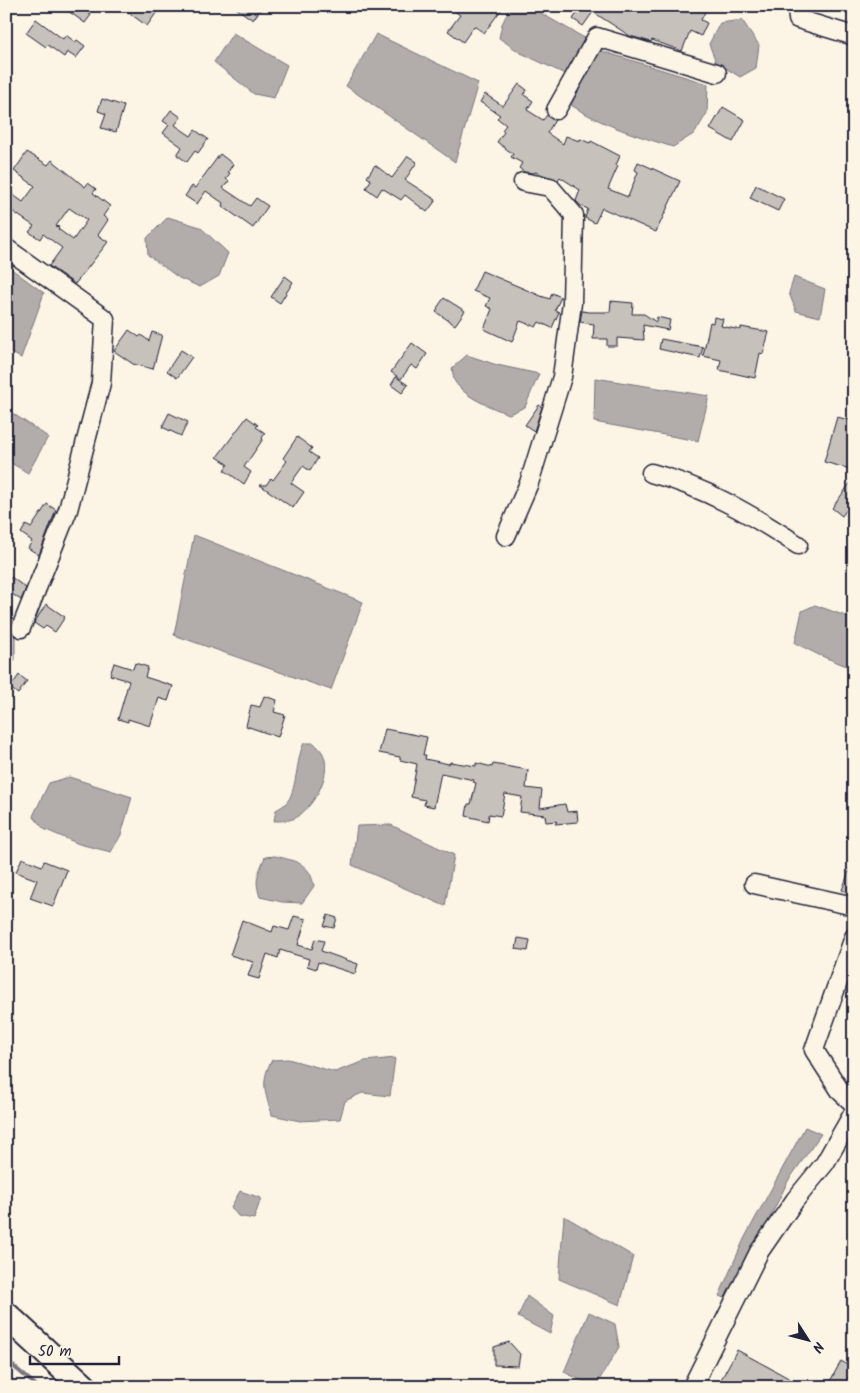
<svg xmlns="http://www.w3.org/2000/svg" width="860" height="1393" viewBox="0 0 860 1393" font-family="Kalam,sans-serif">
<rect width="100%" height="100%" fill="#fcf5e5"/>
<filter id="ink" filterUnits="userSpaceOnUse"><feTurbulence type="fractalNoise" baseFrequency=".02" numOctaves="2"/><feDisplacementMap in="SourceGraphic" scale="10" xChannelSelector="R" yChannelSelector="G"/><feConvolveMatrix kernelMatrix="1 2 1 2 8 2 1 2 1" color-interpolation-filters="sRGB"/></filter>
<g filter="url(#ink)">
<!-- water -->
<g fill="#b2adab" stroke="#78757e">
<path d="M511,6h17l60,34 -21,35 -46,-22 -22,-15 3,-14z"/>
<path d="M742,20l17,25 -3,23 -16,9 -24,-15 -7,-18 11,-21z"/>
<path d="M233,33l54,32 -13,33 -20,-4 -40,-32z"/>
<path d="M376,34l102,49 -23,79 -109,-76z"/>
<path d="M598,50l110,34 -1,29 -12,20 -22,14c-35,-11 -72,-22 -102,-42z"/>
<path d="M168,217l32,10 28,26 -9,23 -19,11 -21,-9 -31,-23 -1,-17z"/>
<path d="M6,265l38,28 -23,65 -15,-8z"/>
<path d="M794,277l31,12 -5,28 -24,-6 -7,-18z"/>
<path d="M467,355l30,10 42,9 -14,33 -16,7c-17,-6 -46,-17 -55,-34 -1,-3 -1,-8 -2,-12z"/>
<path d="M595,378l114,18 -11,45 -104,-19z"/>
<path d="M6,409l42,28 -20,36 -22,-13z"/>
<path d="M194,535l169,67 -32,88 -157,-55z"/>
<path d="M815,605l39,14v50l-35,-14 -24,-12 7,-32z"/>
<path d="M6,632l9,3v24l-9,17z"/>
<path d="M304,743h10c2,3 6,5 8,9 12,20 -8,54 -25,65 -6,4 -16,4 -23,4l2,-11c3,-2 8,-4 10,-7 11,-10 10,-45 18,-60z"/>
<path d="M69,777l63,20 -11,38 -10,17 -32,-8 -35,-15 -11,-13 16,-33z"/>
<path d="M391,825l63,30 -9,51 -93,-41 5,-39z"/>
<path d="M275,856c21,5 35,7 39,30l-12,17 -20,-1 -22,-5c-6,-18 -2,-23 5,-40z"/>
<path d="M395,1058l-5,38 -28,-3 -17,8 -5,18 -40,2 -28,-6c-7,-22 -12,-34 0,-55l16,-1 47,13 30,-11z"/>
<path d="M805,1127l16,7 -33,47 -59,119 -10,-4 25,-57z"/>
<path d="M240,1191l21,7 -7,21 -16,-3 -7,-9z"/>
<path d="M564,1216l69,40 -13,49 -61,-26z"/>
<path d="M527,1296l27,20 -4,18 -32,-17z"/>
<path d="M589,1312l26,12 4,23 -24,40 -31,-15z"/>
</g>
<g fill="none" stroke-linecap="round" stroke-linejoin="round">
<!-- stream -->
<path stroke="#78757e" stroke-width="4" d="M6,1360l32,27"/>
</g>
<!-- building -->
<g fill="#c6c1bb" stroke="#22223b" fill-rule="evenodd">
<path d="M61,6h18l12,9 -6,8z"/>
<path d="M132,6h29l-14,20 -19,-14z"/>
<path d="M233,6h30l-10,14z"/>
<path d="M447,6h49l5,4 -17,23 -10,-7 -11,16 -15,-11 12,-16z"/>
<path d="M582,6h126l-7,14 6,3 -6,13 -11,-5 -8,20 -30,-11 -1,2 -21,-6 -37,-24 -10,14 -10,-7z"/>
<path d="M36,19l27,20 3,-4 9,7 2,-2 8,6 -9,12 -9,-6 -3,5 -16,-12 -2,2 -20,-14z"/>
<path d="M519,84l8,6 -3,5 9,6 -6,9 16,10 4,-5 8,5 -8,13 16,11 3,-8 13,5 1,-2 10,4 1,-2 29,15 -4,9 2,1 -10,23 20,8 10,-25 -3,-2 3,-8 42,19 -24,51 -54,-24 -7,15 -10,-5 3,-9 -7,-3 -5,-5 4,-11 -20,-13 -2,3 -23,-8 -1,1 -10,-1 -5,-4 3,-5 -11,-6 2,-3 -16,-12 7,-10 -2,-2 4,-5 -9,-7 3,-3 -20,-13 5,-8 18,12z"/>
<path d="M102,99l22,7 -8,26 -15,-4 5,-14 -8,-3z"/>
<path d="M723,107l22,13 -12,22 -23,-13z"/>
<path d="M171,110l10,7 -6,8 16,11 4,-6 13,9 -10,14 -3,-2 -8,11 -10,-7 5,-8 -19,-14 6,-8 -6,-4z"/>
<path d="M27,152l21,13 4,-5 33,27 3,-4 8,6 -3,4 17,13 -7,10 5,4 -10,15 10,7 -33,42 -26,-18 13,-18 -19,-14 -3,5 -11,-7 5,-6 -28,-19v-17l17,12 12,-16 -21,-15zM69,208l18,12 -14,20 -15,-11 1,-2 -3,-1z"/>
<path d="M220,154l13,10 -5,8 2,1 -4,6 3,2 -6,7 27,18 6,-8 12,8 -15,22 -31,-22 1,-3 -17,-12 -9,13 -12,-8 7,-10 3,2z"/>
<path d="M408,156l9,6 -12,18 31,20 -9,12 -22,-17 -4,5 -19,-12 -5,8 -11,-8 5,-8 -4,-3 8,-12 17,13z"/>
<path d="M756,185l28,14 -6,12 -28,-13z"/>
<path d="M482,271l59,25 9,3 2,-6 9,4 -6,13 4,2 -7,16 -13,-6 -3,5 -16,-6 -8,21 -28,-13 8,-20 -6,-3 4,-8 -17,-7z"/>
<path d="M285,276l8,6 -13,21 -9,-6z"/>
<path d="M444,298l21,13 -10,14 -19,-13 2,-3 -1,-1z"/>
<path d="M611,301l22,2 -1,11h12l12,8 1,-5 13,3 -2,10 -25,-5 1,15 -27,-2v8h-10v-7h-14l1,-15 -14,-2 2,-11 7,1h21z"/>
<path d="M714,317l9,2 -2,7 20,4v-3l28,5 -6,22 -3,-1 -5,25 -36,-8 2,-10 -18,-4 7,-34 3,1z"/>
<path d="M129,330l10,7 2,-2 8,6 3,-9 10,3 -9,34 -20,-5 -19,-13z"/>
<path d="M661,339l42,8 -3,11 -41,-9z"/>
<path d="M412,343l15,11 -10,15 -6,-4 -10,14 -10,-7z"/>
<path d="M181,350l11,7 -15,21 -10,-7z"/>
<path d="M396,377l12,8 -6,8 -11,-8z"/>
<path d="M539,405l3,2 -8,24 -9,-6z"/>
<path d="M169,413l19,9 -7,14 -19,-9z"/>
<path d="M247,417l11,8 -2,2 9,6 -3,5 1,1 -19,28 7,5 -7,12 -20,-14 4,-6 -11,-7z"/>
<path d="M837,417l17,4v49l-30,-8z"/>
<path d="M297,437l15,11 -3,4 9,6 -8,13 -7,-5 -12,17 13,9 -11,16 -33,-23h6l5,-7 2,2 14,-19 -4,-3z"/>
<path d="M854,478v21l-12,17 -10,-8z"/>
<path d="M47,504l9,6 -17,45 -11,-7 4,-7 -11,-8 5,-8 5,3z"/>
<path d="M11,577l15,11 -5,12 -15,-10v-5z"/>
<path d="M46,604l19,13 -10,15 -9,-6 -3,3 -9,-6z"/>
<path d="M114,663l19,6 2,-6 13,4 -3,10 28,9 -5,15 -9,-3 -9,28 -22,-7v3l-10,-3 11,-38 -19,-6z"/>
<path d="M19,675l8,6 -9,13 -8,-6z"/>
<path d="M264,696l13,4 -3,12 11,3 -7,22 -32,-11 5,-21 9,2z"/>
<path d="M385,729l42,8 -4,18h3l-1,4 24,5 1,-2 26,4v-3l16,4 1,-3 35,6 -2,18 16,2 -2,18 25,-4 2,8 10,-1 1,11 -23,2 2,-3 -11,1 -1,-7 -25,-3 2,-15 -17,-3 -4,22 -12,-2 -1,7 -22,-5 2,-12h3l5,-21 -3,-1 1,-2 -33,-7 -7,34 -10,-2 1,-5 -14,-3 6,-33 -17,-4v-3l-21,-4z"/>
<path d="M22,858l20,8 2,-5 23,9 -14,36 -23,-8 7,-18 -21,-8z"/>
<path d="M853,861h1v34l-12,-5z"/>
<path d="M328,915l9,3 -3,10 -10,-2z"/>
<path d="M294,916l12,3 -8,26 14,4 3,-10 9,2 -3,10 37,13 -3,10 -37,-12 -2,7 -9,-3 2,-7 -29,-9 -2,8 -11,-4 -8,25 -11,-3 5,-14 -23,-7 12,-35 30,12 2,-6 15,4z"/>
<path d="M518,938l12,2 -2,11 -12,-2z"/>
<path d="M509,1342l11,12 -2,12 -24,-1v-18z"/>
<path d="M737,1350l68,37h-88z"/>
<path d="M841,1361l12,7 -10,19h-16z"/>
</g>
<g fill="none" stroke-linecap="round" stroke-linejoin="round">
<defs>
<g id="minor">
<path d="M794,6l3,2 1,11 56,17"/>
<path d="M556,110l41,-73 120,36"/>
<path d="M6,248l99,71 -4,64 -33,127 -47,118"/>
<path d="M651,473c54,14 101,42 147,72"/>
<path d="M506,536l23,-53 33,-106 10,-74 2,-88 -24,-28 -27,-5"/>
<path d="M754,884l100,22"/>
<path d="M854,937l-40,113 27,42 13,12"/>
<path d="M692,1387l67,-135 36,-52 30,-37 29,-51"/>
</g>
<path id="highway" d="M6,1315l78,72"/>
</defs>
<!-- minor casing -->
<use href="#minor" stroke="#22223b" stroke-width="21"/>
<!-- highway casing -->
<use href="#highway" stroke="#22223b" stroke-width="29"/>
<!-- minor -->
<use href="#minor" stroke="#fcf5e5" stroke-width="18"/>
<!-- highway -->
<use href="#highway" stroke="#fcf5e5" stroke-width="25"/>
</g>
</g>
<!-- margin -->
<rect width="860" height="1393" fill="none" stroke="#fcf5e5" stroke-width="25"/>
<rect x="12" y="12" width="835" height="1368" fill="none" stroke="#22223b" stroke-width="2" filter="url(#ink)"/>
<!-- north arrow -->
<g transform="translate(808 1340) rotate(126)" stroke="#fcf5e5" stroke-width="4" paint-order="stroke">
<path d="M0-4L9 19L0 12L-9 19Z" fill="#22223b"/>
<text y="-8" font-size="14" font-weight="bold" text-anchor="middle" fill="#22223b">N</text>
</g>
<!-- scale -->
<path d="M30 1356v8h89v-8" fill="none" stroke="#22223b" stroke-width="2.5"/>
<text x="38" y="1356" font-size="15" fill="#22223b" stroke="#fcf5e5" stroke-width="4" paint-order="stroke">50 m</text>
</svg>
